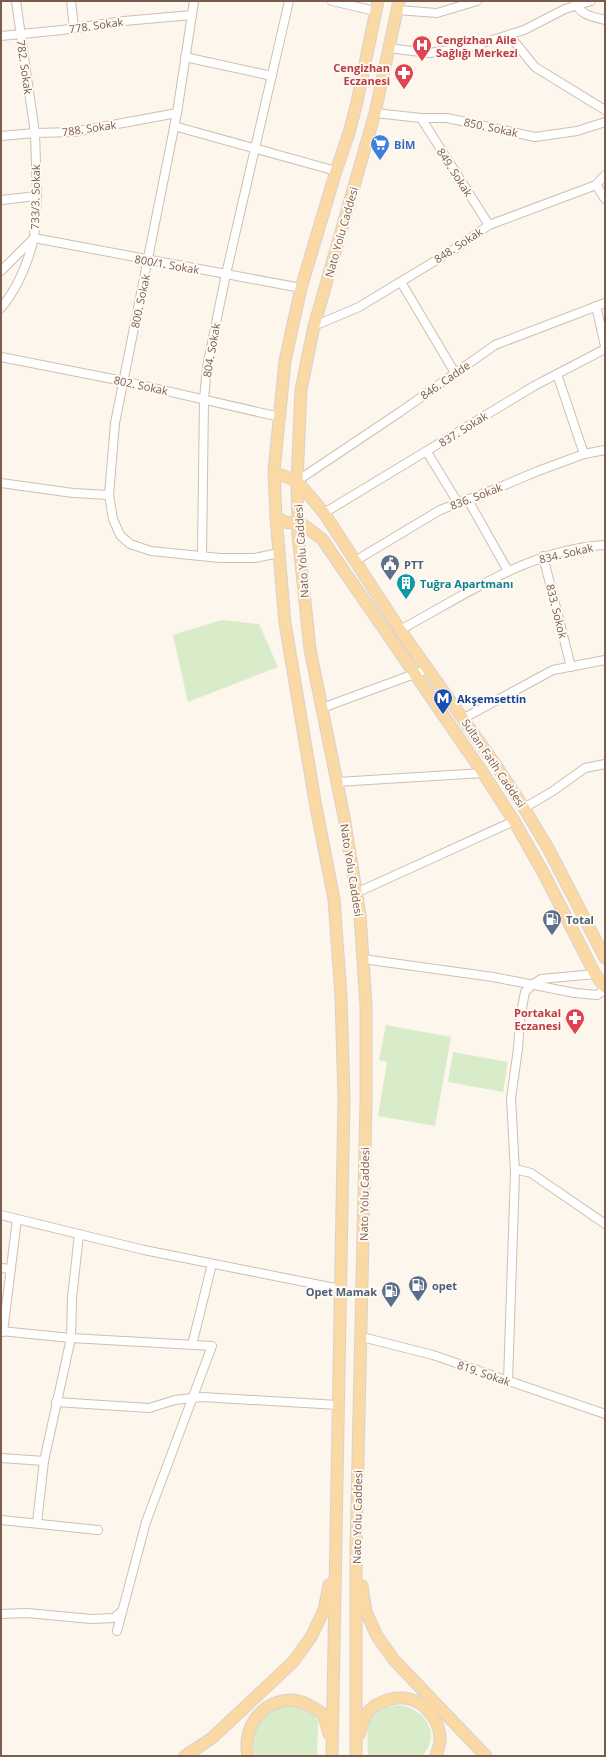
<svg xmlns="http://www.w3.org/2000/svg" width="606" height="1757" viewBox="0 0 606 1757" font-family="'Open Sans',sans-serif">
<rect width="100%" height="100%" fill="#fdf6ec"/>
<!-- green -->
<g fill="#d8ecc9">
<path d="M222,620l37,4 19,43 -90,35 -15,-67z"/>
<path d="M386,1025l65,12 -16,89 -57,-10 9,-54 -8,-2z"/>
<path d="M453,1052l55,10 -5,30 -55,-10z"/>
<path d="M293,1704l19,7 6,10 -1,35h-62l-2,-15 3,-18 19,-15z"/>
<path d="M401,1705c25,5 41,30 21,51h-54l-1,-34c12,-13 16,-16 34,-17z"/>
</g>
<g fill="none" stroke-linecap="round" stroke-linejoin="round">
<defs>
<g id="minor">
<path d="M71,1l3,27"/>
<path d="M194,1l-17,112 -62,310 -6,72 4,24 7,16 10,9 21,7 69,7h35l24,-5"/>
<path d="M332,1l43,10"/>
<path d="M575,2c5,13 18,15 30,18"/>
<path d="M397,10l40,3 40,-12"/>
<path d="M509,35l26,32 70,43"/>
<path d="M1,36l61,-6 62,-9 68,-6"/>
<path d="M388,48l41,5 41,-6 54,-17 41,-21 26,-8"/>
<path d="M185,57l87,19"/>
<path d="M375,113l46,5h26l88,19 42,-6 28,-9"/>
<path d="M421,118l68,107"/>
<path d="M174,126l162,45"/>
<path d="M1,136l34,-3 39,-1 103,-19"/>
<path d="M596,185l9,14"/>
<path d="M1,200l36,-4"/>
<path d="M1,271l33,-33 3,-42 -2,-63 -19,-132"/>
<path d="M401,282l54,91"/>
<path d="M596,306l9,40"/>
<path d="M1,308c16,-19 27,-46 33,-70l267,50"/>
<path d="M314,326l45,-19 99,-60 31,-22 107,-40 9,-10"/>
<path d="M1,357l122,24 157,36"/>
<path d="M557,374l27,80"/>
<path d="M427,452l31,51"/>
<path d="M297,481l103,-69 95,-67 110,-42"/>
<path d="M1,483l72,10 36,2"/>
<path d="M468,500l40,71"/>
<path d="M324,513l210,-127 71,-37"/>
<path d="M202,555l2,-156 3,-32 19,-93 63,-273"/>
<path d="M543,556l28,111"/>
<path d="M355,561l85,-51 53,-20 45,-19 46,-17 21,-4"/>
<path d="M400,630c65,-35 130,-81 205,-85"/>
<path d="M322,708l106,-39"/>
<path d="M464,718l89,-48 52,-10"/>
<path d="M337,782l146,-9"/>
<path d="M524,808l29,-17 32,-23 20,-4"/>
<path d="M356,893l158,-72"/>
<path d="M363,959l130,18 82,16 22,2 8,-5"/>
<path d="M515,1169l16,4 74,51"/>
<path d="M1,1215l143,35 196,39"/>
<path d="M1,1268l10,1"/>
<path d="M1,1331l70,7 141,8 -66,176 -29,109"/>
<path d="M3,1332l14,-113"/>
<path d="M362,1337l71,18 172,59"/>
<path d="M192,1345l20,-81"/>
<path d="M508,1381l7,-209 -4,-74 7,-49 2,-30 5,-27 7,-7 9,-6 54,-5"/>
<path d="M56,1402l93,6 26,-8 27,-3 136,8"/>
<path d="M1,1458l43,3"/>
<path d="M1,1520l97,10"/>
<path d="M37,1523l7,-62 27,-123 1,-40 7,-64"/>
<path d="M1,1614l26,-1 64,6 23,-1 8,-7"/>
</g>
<g id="major">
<path d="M275,479l6,-4 16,6 27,32 76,117 95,134 29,44 24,40 57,110"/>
<path d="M276,517c8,5 13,8 22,4l24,18 161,234 31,48 30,53 51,100 10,13"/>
<path d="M362,1586l4,26 11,24 17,24 92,96"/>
<path d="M359,1735c2,-8 4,-17 9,-23 9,-11 29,-17 42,-13 16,4 30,23 30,39 1,6 -3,13 -4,18"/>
<path d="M185,1756l27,-18 81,-76 18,-25 13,-27 5,-25"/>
<path d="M248,1756c-6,-29 14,-55 43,-56 12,0 23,8 32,14l6,20"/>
<path d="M332,1756l12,-658 -3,-102 -7,-97 -18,-92 -31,-184 -9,-106 -2,-46 11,-110 16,-73 35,-117 13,-38 8,-31 21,-101"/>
<path d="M356,1756v-208l10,-445v-97l-6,-91 -16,-98 -34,-168 -12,-114 -1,-54 4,-91 13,-64 61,-213 24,-112"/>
</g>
</defs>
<!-- minor casing -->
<use href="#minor" stroke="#d1beb0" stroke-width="10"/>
<!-- major casing -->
<use href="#major" stroke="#dad1cd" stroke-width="13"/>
<!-- minor -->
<use href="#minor" stroke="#fff" stroke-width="8"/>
<!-- major -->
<use href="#major" stroke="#fbd9a5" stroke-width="11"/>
</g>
<!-- icons -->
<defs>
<symbol id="hospital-pin" viewBox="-11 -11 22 30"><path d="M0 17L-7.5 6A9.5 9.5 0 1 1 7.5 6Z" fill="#e0444e" stroke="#fffaf3"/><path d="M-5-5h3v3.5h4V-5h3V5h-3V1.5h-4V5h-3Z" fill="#fff"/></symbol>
<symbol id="pharmacy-pin" viewBox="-11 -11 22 30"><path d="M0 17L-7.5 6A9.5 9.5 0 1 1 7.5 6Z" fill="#e0444e" stroke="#fffaf3"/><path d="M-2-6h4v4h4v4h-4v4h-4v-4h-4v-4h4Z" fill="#fff"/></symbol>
<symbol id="supermarket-pin" viewBox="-11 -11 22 30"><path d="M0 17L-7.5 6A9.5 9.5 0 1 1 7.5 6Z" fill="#3f7fe0" stroke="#fffaf3"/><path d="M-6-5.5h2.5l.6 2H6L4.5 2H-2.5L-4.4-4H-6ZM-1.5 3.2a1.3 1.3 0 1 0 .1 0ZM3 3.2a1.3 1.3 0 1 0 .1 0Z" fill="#fff"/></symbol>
<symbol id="civic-pin" viewBox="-11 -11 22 30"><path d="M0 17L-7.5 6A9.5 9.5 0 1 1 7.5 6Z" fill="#5c6f8a" stroke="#fffaf3"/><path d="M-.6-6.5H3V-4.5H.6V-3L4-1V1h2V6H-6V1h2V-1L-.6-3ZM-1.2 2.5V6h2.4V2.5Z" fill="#fff"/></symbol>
<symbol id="building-pin" viewBox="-11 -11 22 30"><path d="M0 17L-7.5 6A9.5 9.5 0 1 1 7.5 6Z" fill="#0f9aa8" stroke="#fffaf3"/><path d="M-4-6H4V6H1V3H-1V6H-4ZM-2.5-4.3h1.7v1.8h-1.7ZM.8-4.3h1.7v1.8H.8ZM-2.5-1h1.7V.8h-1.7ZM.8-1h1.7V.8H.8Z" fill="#fff"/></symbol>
<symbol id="metro-pin" viewBox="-11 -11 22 30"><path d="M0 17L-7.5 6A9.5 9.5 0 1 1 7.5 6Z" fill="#1a4fb4" stroke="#fffaf3"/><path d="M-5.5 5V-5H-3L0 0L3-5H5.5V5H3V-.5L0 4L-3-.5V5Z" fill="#fff"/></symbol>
<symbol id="fuel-pin" viewBox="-11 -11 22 30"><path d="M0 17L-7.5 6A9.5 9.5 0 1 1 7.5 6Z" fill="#5c6f8a" stroke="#fffaf3"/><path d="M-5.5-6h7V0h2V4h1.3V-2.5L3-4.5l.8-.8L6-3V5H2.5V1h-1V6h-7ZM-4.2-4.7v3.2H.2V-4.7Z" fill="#fff"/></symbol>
</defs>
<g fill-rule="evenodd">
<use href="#hospital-pin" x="411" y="34" width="22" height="30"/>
<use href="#pharmacy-pin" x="393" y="62" width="22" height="30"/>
<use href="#supermarket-pin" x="369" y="133" width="22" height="30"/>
<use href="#civic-pin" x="379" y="553" width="22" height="30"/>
<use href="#building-pin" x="395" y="572" width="22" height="30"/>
<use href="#metro-pin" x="432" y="687" width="22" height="30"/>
<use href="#fuel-pin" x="541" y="908" width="22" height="30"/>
<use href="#pharmacy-pin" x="564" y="1007" width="22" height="30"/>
<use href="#fuel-pin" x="407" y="1274" width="22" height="30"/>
<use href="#fuel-pin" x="380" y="1280" width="22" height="30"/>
</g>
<g text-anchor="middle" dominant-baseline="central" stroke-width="4" stroke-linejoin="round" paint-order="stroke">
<!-- street labels -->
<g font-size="11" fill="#7a5c4d" stroke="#fffaf3">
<text transform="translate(96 25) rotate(-8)">778. Sokak</text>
<text transform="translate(25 67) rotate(82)">782. Sokak</text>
<text transform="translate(491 127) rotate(12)">850. Sokak</text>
<text transform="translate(89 128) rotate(-8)">788. Sokak</text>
<text transform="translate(455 172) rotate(57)">849. Sokak</text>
<text transform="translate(35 197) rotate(-89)">733/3. Sokak</text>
<text transform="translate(341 232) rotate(-74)">Nato Yolu Caddesi</text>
<text transform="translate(458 245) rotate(-33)">848. Sokak</text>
<text transform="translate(167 264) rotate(10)">800/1. Sokak</text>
<text transform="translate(140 301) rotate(-78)">800. Sokak</text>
<text transform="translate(211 350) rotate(-80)">804. Sokak</text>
<text transform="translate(445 380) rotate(-35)">846. Cadde</text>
<text transform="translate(141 385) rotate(12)">802. Sokak</text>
<text transform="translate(463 429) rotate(-32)">837. Sokak</text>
<text transform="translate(476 496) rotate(-21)">836. Sokak</text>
<text transform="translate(301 551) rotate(-94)">Nato Yolu Caddesi</text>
<text transform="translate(566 553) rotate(-13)">834. Sokak</text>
<text transform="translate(557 611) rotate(76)">833. Sokok</text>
<text transform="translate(494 763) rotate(56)">Sultan Fatih Caddesi</text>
<text transform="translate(352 870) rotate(81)">Nato Yolu Caddesi</text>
<text transform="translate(364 1194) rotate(-89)">Nato Yolu Caddesi</text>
<text transform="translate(484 1373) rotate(19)">819. Sokak</text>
<text transform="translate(357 1517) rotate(-89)">Nato Yolu Caddesi</text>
</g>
<!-- health labels -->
<g font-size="11" font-weight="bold" fill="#be3a42" stroke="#fffaf3" text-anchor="end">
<text x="436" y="39" text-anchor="start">Cengizhan Aile<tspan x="436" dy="13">Sağlığı Merkezi</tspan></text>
<text x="390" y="67">Cengizhan<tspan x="390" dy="13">Eczanesi</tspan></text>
<text x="561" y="1012">Portakal<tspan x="561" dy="13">Eczanesi</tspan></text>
</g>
<!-- shop labels -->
<g font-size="11" font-weight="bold" fill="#366cbe" stroke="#fffaf3" text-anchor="start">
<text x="394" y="144">BİM</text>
</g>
<!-- service labels -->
<g font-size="11" font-weight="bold" fill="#4e5e75" stroke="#fffaf3" text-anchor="start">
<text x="404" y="564">PTT</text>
<text x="566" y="919">Total</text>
<text x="432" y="1285">opet</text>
<text x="377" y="1291" text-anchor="end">Opet Mamak</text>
</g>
<!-- culture labels -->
<g font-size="11" font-weight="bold" fill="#0d838f" stroke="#fffaf3" text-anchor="start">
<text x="420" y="583">Tuğra Apartmanı</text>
</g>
<!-- transit labels -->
<g font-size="11" font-weight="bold" fill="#164399" stroke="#fffaf3" text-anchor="start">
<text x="457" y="698">Akşemsettin</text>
</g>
</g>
<!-- border -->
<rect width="606" height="1757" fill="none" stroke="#7a5c4d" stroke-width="4"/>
</svg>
